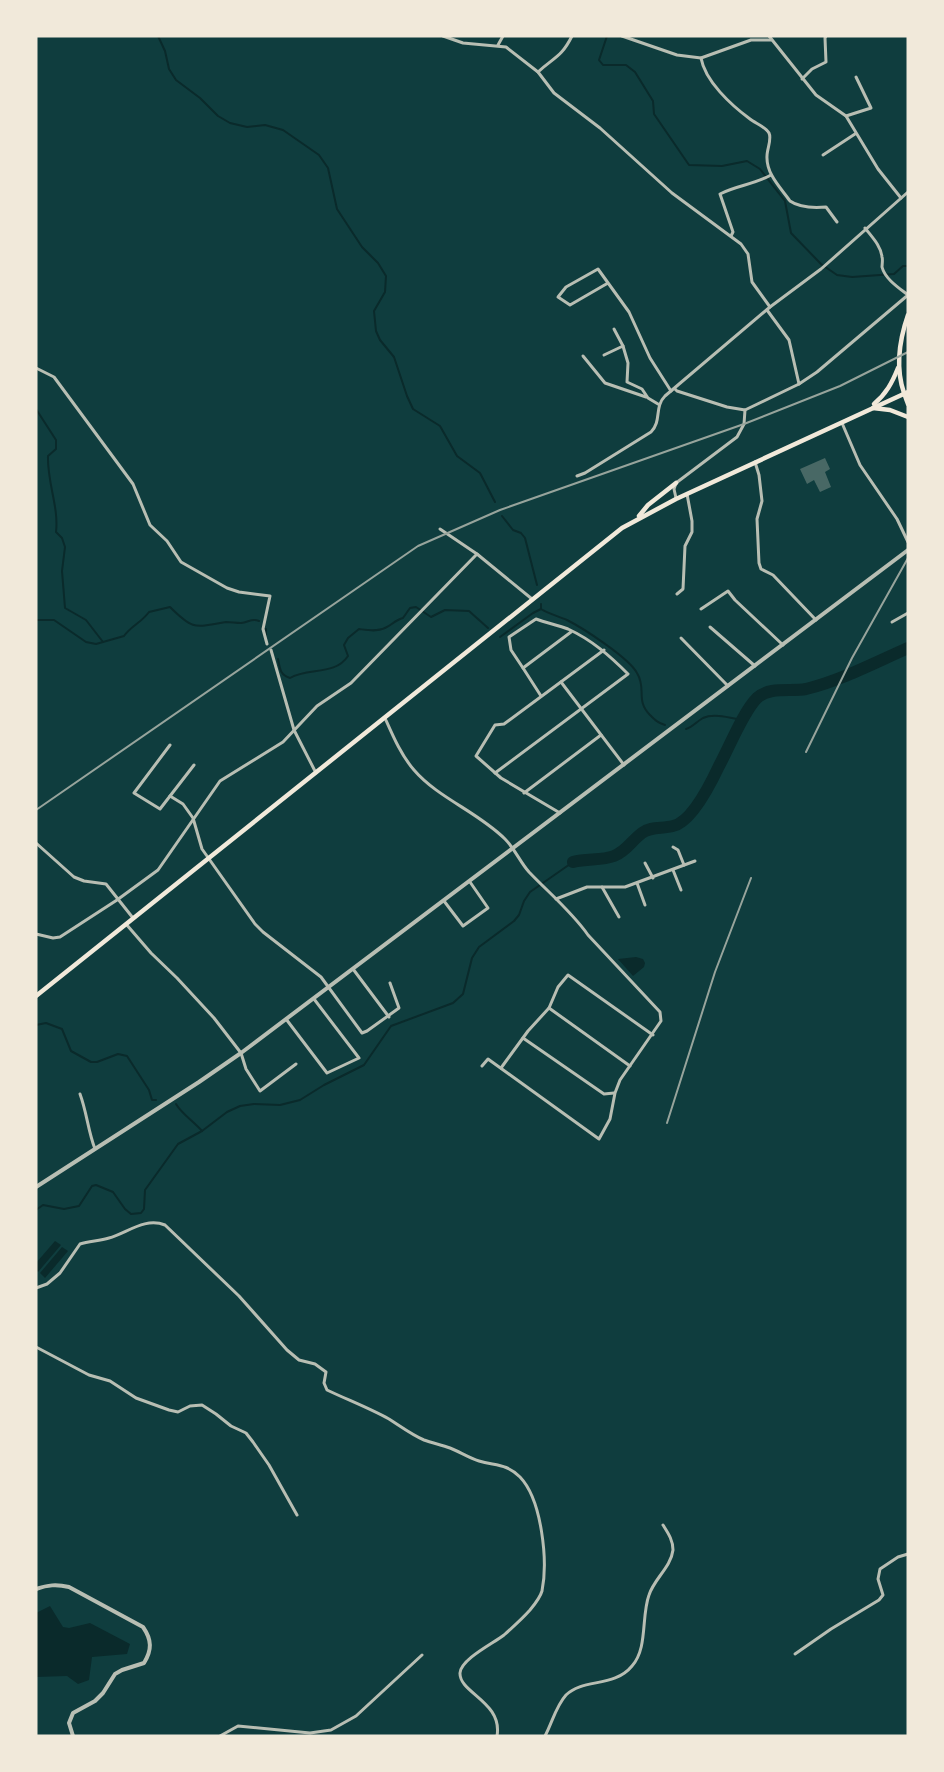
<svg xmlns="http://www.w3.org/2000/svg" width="944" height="1772" viewBox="0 0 944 1772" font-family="'Source Sans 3',sans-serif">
<rect width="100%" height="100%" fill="#0f3d3e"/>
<!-- water -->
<g fill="#0a2a2b">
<path d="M636,957l7,2 2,4 -1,4 -11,9 -15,-17z"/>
<path d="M55,1241l6,4 -23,27 -2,-2v-7z"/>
<path d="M62,1247l6,4 -23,27 -5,-5z"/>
<path d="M50,1606l13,21 6,1 21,-5 40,21 -3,10 -35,3 -3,23 -11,4 -11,-8 -31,1v-64z"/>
</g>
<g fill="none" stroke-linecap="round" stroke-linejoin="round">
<!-- stream -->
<g stroke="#0a2a2b" stroke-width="2">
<path d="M158,36l7,15 4,18 7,11 24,18 18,18 12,7 17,4 18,-2 18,5 36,25 9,13 9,41 25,38 16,16 8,13 -1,16 -11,19 2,20 4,9 14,17 13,39 6,13 27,17 17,30 23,17 15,29"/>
<path d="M607,36l-8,24 4,5h23l9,7 18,29 1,13 35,51 33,1 25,-5 13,8 25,32 6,32 30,31 16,11 15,2 42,-3 9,-8h5"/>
<path d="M36,409l20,31v9l-8,7c-1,26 11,51 8,76l6,6 3,9 -3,24 3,37 21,12 17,22"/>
<path d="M502,516l11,14 8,3 4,5 12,47"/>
<path d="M541,604v5c8,5 17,7 26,11 16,8 62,38 70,53 10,16 -2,27 13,42 5,5 8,8 15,10"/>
<path d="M36,620h18l32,22 10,2 28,-8c8,-11 17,-13 25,-24l21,-5c24,24 25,20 56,15 5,0 10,1 15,1 8,-1 11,-5 18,-2"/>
<path d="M266,629v9"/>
<path d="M500,637l33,-24 8,-4"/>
<path d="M278,659c2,10 2,16 12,19 18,-11 45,-2 58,-22l-4,-11 4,-7 11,-9c8,1 18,3 26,-1 7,-3 10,-8 18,-10l7,-10 6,-1 15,10 14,-7 24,1 19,17"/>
<path d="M686,729c7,-2 10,-7 17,-11 11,-5 28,0 40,2"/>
<path d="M36,1025l10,-2 16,6 9,22 20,11h6l21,-8 9,2 22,34 3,10h4"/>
<path d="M176,1104c5,9 18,18 26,27"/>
<path d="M36,1210l7,-5 21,4 15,-3 13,-20 4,-1 17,7 12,17 6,5 10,-1 3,-4 1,-19 33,-46 24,-13 25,-19 13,-6 14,-2 26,1 20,-5 24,-15 40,-20 27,-39 62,-23 10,-9 9,-36 7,-11 35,-26 5,-6 5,-14 6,-9 43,-30"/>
</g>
<!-- river -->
<path stroke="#0a2a2b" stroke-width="12" d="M573,862c14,-4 28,-1 41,-6 13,-5 17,-15 28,-23 9,-7 20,-4 31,-7 19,-4 38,-43 46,-60 10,-18 24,-54 38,-68 13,-12 34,-6 49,-9 36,-9 68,-26 102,-41"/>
</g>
<!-- building -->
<path fill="#486865" d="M825,458l5,11 -5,3 6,15 -11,5 -6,-12 -7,4 -7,-15z"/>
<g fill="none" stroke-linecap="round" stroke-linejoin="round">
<!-- minor -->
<g stroke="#b8beb3" stroke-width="3">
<path d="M443,36l20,7 43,4 32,25 16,21 46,35 72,65 69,51 7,10 4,28 18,25"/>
<path d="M622,36l55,19 24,3 50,-18h20"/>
<path d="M769,36l47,59 30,21 32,53 23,29"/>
<path d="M498,45l5,-9"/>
<path d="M701,58c4,23 30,47 49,61 5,4 16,8 19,14 3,6 -2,16 -2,23 -1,18 14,32 23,45 10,7 24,7 36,6l11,15"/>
<path d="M538,72c16,-15 23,-14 34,-36"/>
<path d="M802,79l10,-10 14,-7 -1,-24 1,-2"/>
<path d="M846,116l25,-8 -15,-31"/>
<path d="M823,155l32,-21"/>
<path d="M731,236l2,-4 -13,-38c18,-9 33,-9 51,-19"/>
<path d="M608,283l-38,22 -12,-8 8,-10 32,-18 31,43 21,46 21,33"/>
<path d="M767,310l22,30 10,44"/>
<path d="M614,329l9,17"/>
<path d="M604,355l19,-9 5,17 -1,19 15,7 6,9 10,6"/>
<path d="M583,356l22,27 41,14"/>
<path d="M36,368l18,9 79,107 17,41 17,16 14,21 46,26 12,4 31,4 -7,33 4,15"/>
<path d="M675,389l2,2 50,16 18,3 54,-26 18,-12 91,-77c-9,-7 -23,-16 -26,-28 0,-2 1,-8 0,-10 -1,-11 -10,-20 -17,-29"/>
<path d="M842,423l18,42 37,54 11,23"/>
<path d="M755,462l4,13 3,26 -5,18 2,44 2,6 12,6 43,45"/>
<path d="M577,476l8,-3 66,-41c11,-11 3,-25 14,-36l105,-89 51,-38 87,-77"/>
<path d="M676,498l-2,-9 2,-6 61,-46 7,-13 1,-14"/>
<path d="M440,529l37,25 55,45"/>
<path d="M677,594l6,-5 2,-43 7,-14v-11l-5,-27"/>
<path d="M701,609l27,-18 7,9 48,45"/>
<path d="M892,622l16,-9"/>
<path d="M710,627l45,39"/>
<path d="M681,638l47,48"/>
<path d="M271,650l23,80 22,43"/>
<path d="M561,682l63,83"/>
<path d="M541,696l-18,-28 48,-36"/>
<path d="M385,718c8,18 16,37 29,52 24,28 64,42 91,69 10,10 15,23 24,33 20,21 43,40 59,63l72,77 1,9 -41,59 -5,13 -5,26 -11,20 -111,-80 -6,7"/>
<path d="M170,745l-36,48 26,16 34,-44"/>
<path d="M495,773l133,-99c-18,-18 -36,-34 -60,-45 -10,-4 -22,-6 -32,-10l-27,18 2,13 12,18"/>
<path d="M524,793l77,-58"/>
<path d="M170,796l13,8 10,14 9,31 53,75 8,8 58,45 41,56 5,-2 32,-23 -9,-25"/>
<path d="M560,813l-59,-35 -25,-22 19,-31 9,-1 100,-74"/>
<path d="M36,843l38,34 10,4 22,3 27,34"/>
<path d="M673,847l5,3 6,15"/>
<path d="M645,863l8,15"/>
<path d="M673,870l8,20"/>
<path d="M637,883l8,22"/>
<path d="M602,887l17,30"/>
<path d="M556,899l31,-12h38l70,-26"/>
<path d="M444,901l19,25 25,-18 -18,-26"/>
<path d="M126,924l25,29 26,25 37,40 27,35 5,16 14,22 36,-27"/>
<path d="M36,934l17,4 7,-1 57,-37 41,-30 62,-89 63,-39 34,-36 34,-23 126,-129"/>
<path d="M353,969l36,48"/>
<path d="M549,1008l81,58"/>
<path d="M286,1019l41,54 32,-15 -45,-59"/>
<path d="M523,1038l81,56 10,-1"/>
<path d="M501,1068l27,-37 21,-23 9,-21 10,-12 85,60"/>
<path d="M80,1094c7,19 8,37 15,55"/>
<path d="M36,1288l11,-4 13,-11 20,-29c9,-3 19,-3 29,-6 18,-5 36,-21 56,-13l74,71 48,54 12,10 16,4 11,8 -2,11 3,7c21,10 42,18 62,29 11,7 23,16 35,21 8,3 18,5 26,8 10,4 19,10 29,13 16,5 27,2 41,16 22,23 28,84 22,114 -2,7 -7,13 -12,19 -8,9 -17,17 -26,25 -10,8 -43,24 -44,38 -1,20 43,29 37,63"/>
<path d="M36,1347l53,28 21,6 26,17 33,12 9,2 12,-6 12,-1 14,9 15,12 15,7 7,9 16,23 28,50"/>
<path d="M795,1654l36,-25 48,-29 4,-5 -5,-16 2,-10 18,-12 10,-3"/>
<path d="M220,1736l18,-10 72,7 21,-3 25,-14 66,-61"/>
<path d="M545,1736c7,-13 11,-30 21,-41 17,-17 48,-7 66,-29 16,-18 9,-49 17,-71 5,-16 22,-28 24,-45 0,-10 -5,-17 -10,-25"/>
</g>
<!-- tertiary -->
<g stroke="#b8beb3" stroke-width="4">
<path d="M36,1187l163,-105 42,-29 667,-503"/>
<path d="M36,1589c12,-4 20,-5 33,-2l74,40c9,13 9,23 1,36l-22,7 -7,4 -12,19 -8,8 -22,12 -4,10 4,13"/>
</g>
<!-- primary -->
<path stroke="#f1e9da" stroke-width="4.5" d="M904,393c-9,-26 -5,-52 4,-78"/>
<!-- trunk -->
<g stroke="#f1e9da" stroke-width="4.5">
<path d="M904,393l4,11"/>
<path d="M874,404c12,-10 18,-21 24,-36"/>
<path d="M873,408l17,2 18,7"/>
<path d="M639,516l9,-11 28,-22"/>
<path d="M36,996l586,-468 54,-29 232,-107"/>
</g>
<!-- rail -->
<g stroke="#97a49c" stroke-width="2">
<path d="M806,752l46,-94 56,-100"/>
<path d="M36,810l382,-264 82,-36 244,-86 96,-38 68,-34"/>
<path d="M667,1123l48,-151 36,-94"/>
</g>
</g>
<!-- border -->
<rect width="944" height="1772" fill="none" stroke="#f1e9da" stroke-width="75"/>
</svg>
